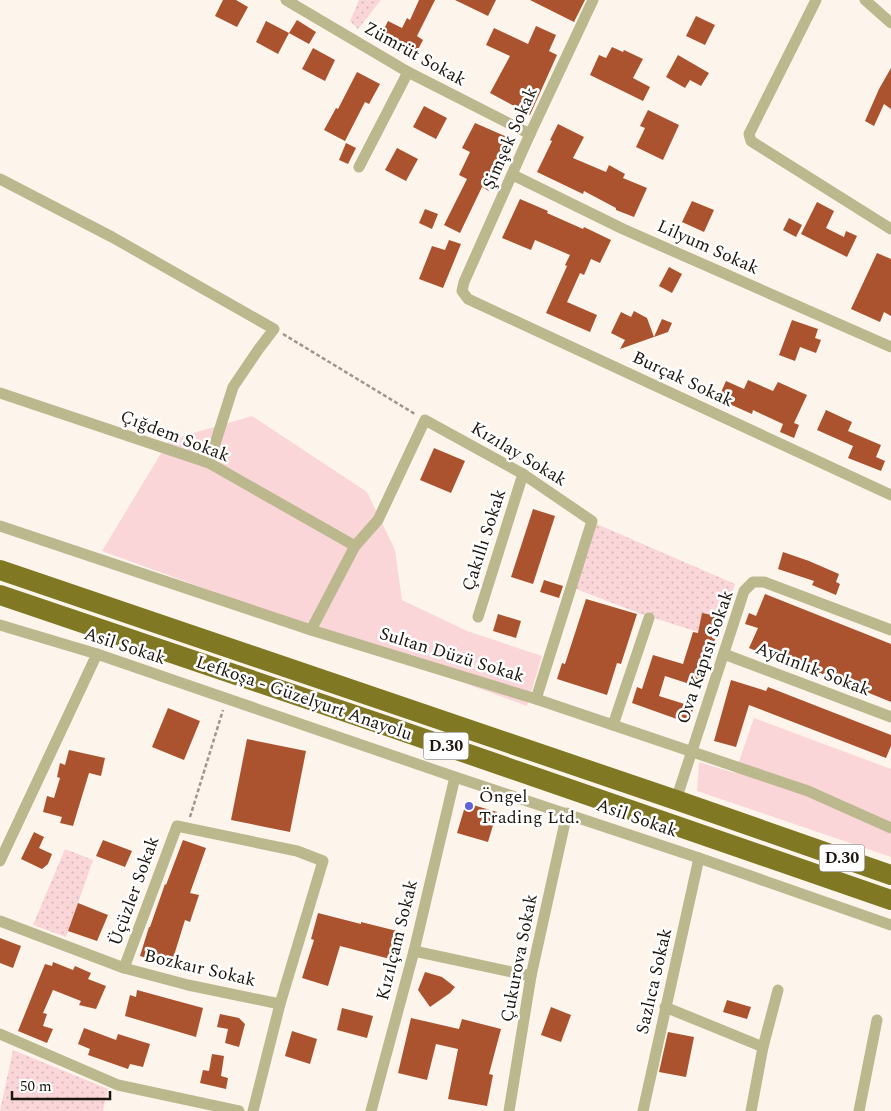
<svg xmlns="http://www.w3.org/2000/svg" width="891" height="1111" viewBox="0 0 891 1111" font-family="Spectral,serif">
<defs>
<pattern id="park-dots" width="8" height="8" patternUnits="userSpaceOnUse" patternTransform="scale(1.25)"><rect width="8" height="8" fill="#fad6d9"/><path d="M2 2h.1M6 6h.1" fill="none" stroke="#d6b7b9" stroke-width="1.8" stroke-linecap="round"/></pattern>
</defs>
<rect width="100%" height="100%" fill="#fdf5eb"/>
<!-- green -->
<g fill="#fad6d9">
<path d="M252,416l115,76 28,58 7,50 65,31 75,25 -15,50 -425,-155 67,-111z"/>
<path d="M754,718l137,51v88l-194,-66 2,-29 36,11z"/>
</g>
<!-- park -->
<g fill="url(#park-dots)">
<path d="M359,0h22l-23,29 -8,-8z"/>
<path d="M592,522l143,62 -11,38 -13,14 -70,-22 -70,-27z"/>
<path d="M65,849l28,11 -27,77 -33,-12z"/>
<path d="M13,1050l95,39 -5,22h-103z"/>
</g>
<!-- building -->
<g fill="#ab532f">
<path d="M223,0h13l12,7 -11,20 -22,-11z"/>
<path d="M419,0h16l-18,36 6,4 -10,19 -13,-6 4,-9 -22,-11 6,-12 14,7 5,-10 3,2z"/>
<path d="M455,0h41l-8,16z"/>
<path d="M530,0h55l-11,22z"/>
<path d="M696,16l19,9 -10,20 -19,-9z"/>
<path d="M297,20l19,12 -7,12 -20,-11z"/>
<path d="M266,21l23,12 -11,21 -22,-12z"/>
<path d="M536,26l20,9 -7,16 8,4 -27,60 -17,-7 1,-2 -24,-13 20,-37 -24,-11 8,-17 34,16z"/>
<path d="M612,47l11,5 1,-2 19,9 -10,19 17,9 -7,14 -53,-26 9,-20 7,3z"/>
<path d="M313,48l22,12 -10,21 -23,-12z"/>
<path d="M678,55l31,18 -8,13 -11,-6 -5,8 -19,-11z"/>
<path d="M891,68v41l-7,-5 -10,22 -9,-5 14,-32z"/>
<path d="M357,72l23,12 -11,20 -4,-2 -20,39 -21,-11 12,-22 2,1z"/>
<path d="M424,106l23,12 -11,21 -23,-12z"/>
<path d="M648,110l31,15 -16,35 -27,-13 9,-19 -5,-2z"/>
<path d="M475,123l37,16 -17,35 3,1 -9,16 -7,-4 -22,46 -16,-8 23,-46 -8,-4 11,-23 -8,-4z"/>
<path d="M558,124l26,13 -11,21 33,14 3,-7 16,9 -2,4 24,10 -13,29 -18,-7v-2l-32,-17 -1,3 -46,-22 15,-31 -2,-1z"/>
<path d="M346,143l10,5 -8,16 -9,-4z"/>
<path d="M397,148l21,11 -12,22 -21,-11z"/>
<path d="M520,199l28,12 -1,2 36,16 1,-2 27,13 -11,23 -9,-4 -7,16 -4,-2 -13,29 30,13 -7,17 -44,-19 21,-47 -2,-1 5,-10 -35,-15 -4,10 -29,-12z"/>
<path d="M692,201l22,9 -10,22 -22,-10z"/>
<path d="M817,202l17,9 -8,17 18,9 2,-6 11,5 -10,21 -46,-23z"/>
<path d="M425,209l13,5 -6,15 -13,-6z"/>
<path d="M789,218l13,7 -6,12 -13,-7z"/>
<path d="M449,240l12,4 -18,44 -24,-9 13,-33 13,4z"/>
<path d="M877,253l14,6v57l-7,-4 -4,10 -29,-13z"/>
<path d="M669,267l13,7 -10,19 -13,-7z"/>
<path d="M634,311l13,7 7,19 8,-18 10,4 -4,9 -48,17 5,-9 -14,-7 10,-21 10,5z"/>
<path d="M792,320l26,9 -3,9 6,2 -5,13 -16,-6 -5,14 -16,-6z"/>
<path d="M748,380l25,11 5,-9 29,13 -13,28 5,2 -5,13 -14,-6 3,-8 -30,-14 -1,4 -34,-15 8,-18 18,8z"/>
<path d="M826,410l26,12 -4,9 33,14 -5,12 9,4 -4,10 -33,-13 5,-12 -36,-16z"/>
<path d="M434,448l31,13 -14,32 -31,-13z"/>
<path d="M533,509l22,7 -22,68 -22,-7z"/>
<path d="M783,552l26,9 30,13 -3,8 4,2 -4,11 -24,-10 2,-4 -36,-12z"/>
<path d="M544,580l19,6 -4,12 -19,-6z"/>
<path d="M765,594l126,50v58l-83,-34 -1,3 -58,-23 9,-20 -13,-4 4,-11 7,3z"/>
<path d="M586,599l51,15 -16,50 -4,-1 -10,32 -50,-16 5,-16 3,1z"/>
<path d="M702,613l15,3 -4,22 2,1 -16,48 -34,-11 -6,20 35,11 -6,16 -56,-20 5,-16 5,2 11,-34 30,9 10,-32 5,1z"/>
<path d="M498,614l23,7 -5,17 -23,-7z"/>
<path d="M731,680l35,11 2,-4 123,48v11l-5,12 -137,-53 -13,42 -22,-6z"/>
<path d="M168,708l32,13 -16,39 -32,-13z"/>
<path d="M247,739l59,12 -16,81 -59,-12z"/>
<path d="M69,750l36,8 -4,18 -12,-3 -16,53 -13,-3 2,-6 -19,-5 4,-16 7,2 6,-20 -3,-1 3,-14 5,2z"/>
<path d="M466,803l31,9 -9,30 -31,-9z"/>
<path d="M34,832l10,5 -5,11 13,6 -4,10 -6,5 -21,-10z"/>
<path d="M103,840l29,11 -7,16 -29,-11z"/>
<path d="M183,840l23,8 -16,45 9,2 -9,27 -5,-2 -14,45 -31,-9 9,-29h1l15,-43 1,1z"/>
<path d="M78,903l30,12 -11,26 -29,-10z"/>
<path d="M318,913l43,11v-2l36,9 -7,28 -50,-13 -12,40 -26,-8 12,-38 -3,-1z"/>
<path d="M0,938l21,8 -8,22 -13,-5z"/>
<path d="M53,962l20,8 2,-4 16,7 -3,6 18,7 -10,23 -17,-4 2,-4 -28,-11 -10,23 4,1 -4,12 10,3 -6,14 -29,-12 27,-67 7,2z"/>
<path d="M425,972l17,5 13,10 -5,6 -20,14 -12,-17z"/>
<path d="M137,990l66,18 -7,29 -71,-21 5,-21 6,2z"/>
<path d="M727,1000l24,7 -4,12 -24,-7z"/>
<path d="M551,1007l20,8 -10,27 -20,-7z"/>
<path d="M342,1008l31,8 -6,22 -30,-8z"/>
<path d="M220,1014l19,4 6,6 -6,23 -14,-4 3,-14 -11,-2z"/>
<path d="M411,1018l48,11 3,-10 39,10 -12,45 4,1 -6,31 -39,-7 10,-50 -22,-5 -9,36 -29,-7z"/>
<path d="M84,1028l32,12 2,-6 32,10 -7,23 -13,-3 -2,5 -40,-14 2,-6 -12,-5z"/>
<path d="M292,1031l25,8 -7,25 -25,-8z"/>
<path d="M668,1032l26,5 -8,40 -27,-5z"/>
<path d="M212,1054l12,2 -3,20 7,2 -2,11 -26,-6 3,-13 6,1z"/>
</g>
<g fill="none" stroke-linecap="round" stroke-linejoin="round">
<!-- path -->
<g stroke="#9e978e" stroke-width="2.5" stroke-dasharray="4 2.5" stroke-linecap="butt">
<path d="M283,334l132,80"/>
<path d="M190,817l33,-107"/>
</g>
<!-- minor -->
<g stroke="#bbb88e" stroke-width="11">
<path d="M286,0l122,72 122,62"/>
<path d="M593,0l-63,134 -66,148 -2,9 6,8 423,196"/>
<path d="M816,0l-67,134 2,7 140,88"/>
<path d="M865,0l26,23"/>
<path d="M359,167l49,-95"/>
<path d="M513,175l110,54 268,118"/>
<path d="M0,179l112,58 162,92 -16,21 -25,37 -24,76"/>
<path d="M0,393l209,70 146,83"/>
<path d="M0,526l311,104 225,69 272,92 83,37"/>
<path d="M478,617l45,-143"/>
<path d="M0,625l97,29 358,123 244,81 192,67"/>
<path d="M311,630l44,-84 23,-26 47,-100 98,54 69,47 -56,178"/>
<path d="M724,654l167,63"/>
<path d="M613,725l36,-107"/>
<path d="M676,800l68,-209 9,-9h11l127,48"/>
<path d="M0,861l97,-207"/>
<path d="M0,921l124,47 64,17 92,19"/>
<path d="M414,951l117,25"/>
<path d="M124,968l53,-142 120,25 26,10 -43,143 -27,107"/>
<path d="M665,1007l98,40"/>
<path d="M0,1034l118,51 121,26"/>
<path d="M371,1111l43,-160 41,-174"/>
<path d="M509,1111l22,-135 36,-163"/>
<path d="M643,1111l56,-253"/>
<path d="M751,1111l12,-64 15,-57"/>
<path d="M859,1111l18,-91"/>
</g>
<!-- trunk -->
<g stroke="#807823" stroke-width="20">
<path d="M0,570l676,230 215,75"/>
<path d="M0,595l393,133 498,172"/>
</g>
</g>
<!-- markers -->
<circle fill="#6062db" stroke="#fff" stroke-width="2" cx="469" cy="806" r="5"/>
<g text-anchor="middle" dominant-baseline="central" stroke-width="5" stroke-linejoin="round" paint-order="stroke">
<!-- shield labels -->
<g fill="#fff" stroke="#625d57" stroke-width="1">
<rect x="423.5" y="732.5" width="45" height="27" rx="4"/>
<rect x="819.5" y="844.5" width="45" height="27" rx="4"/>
</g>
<g font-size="16" font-weight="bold" fill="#1e170f">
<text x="446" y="746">D.30</text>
<text x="842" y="858">D.30</text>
</g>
<!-- street labels -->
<g font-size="18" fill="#1e170f" stroke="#fff">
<text transform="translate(415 54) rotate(29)">Zümrüt Sokak</text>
<text transform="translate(510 138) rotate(-66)">Şimşek Sokak</text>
<text transform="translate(708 247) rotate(24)">Lilyum Sokak</text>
<text transform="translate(683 379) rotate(25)">Burçak Sokak</text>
<text transform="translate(175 436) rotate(21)">Çığdem Sokak</text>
<text transform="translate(519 454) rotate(31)">Kızılay Sokak</text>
<text transform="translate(484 540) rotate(-72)">Çakıllı Sokak</text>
<text transform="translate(125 646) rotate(18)">Asil Sokak</text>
<text transform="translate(452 655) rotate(17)">Sultan Düzü Sokak</text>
<text transform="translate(705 657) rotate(-71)">Ova Kapısı Sokak</text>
<text transform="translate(813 669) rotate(21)">Aydınlık Sokak</text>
<text transform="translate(304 698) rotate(19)">Lefkoşa - Güzelyurt Anayolu</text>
<text transform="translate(637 818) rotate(19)">Asil Sokak</text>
<text transform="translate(134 891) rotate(-70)">Üçüzler Sokak</text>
<text transform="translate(397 940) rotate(-76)">Kızılçam Sokak</text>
<text transform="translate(519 958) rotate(-79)">Çukurova Sokak</text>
<text transform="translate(200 968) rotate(13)">Bozkaır Sokak</text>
<text transform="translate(654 981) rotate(-77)">Sazlıca Sokak</text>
</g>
<!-- poi labels -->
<g font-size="18" fill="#1e170f" stroke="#fff" text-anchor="start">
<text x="479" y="796">Öngel<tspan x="479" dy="21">Trading Ltd.</tspan></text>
</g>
</g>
<!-- scale -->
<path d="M12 1091v8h98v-8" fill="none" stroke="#1e170f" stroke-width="2.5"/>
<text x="20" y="1091" font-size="15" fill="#1e170f" stroke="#ffffff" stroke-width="4" paint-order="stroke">50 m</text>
</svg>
